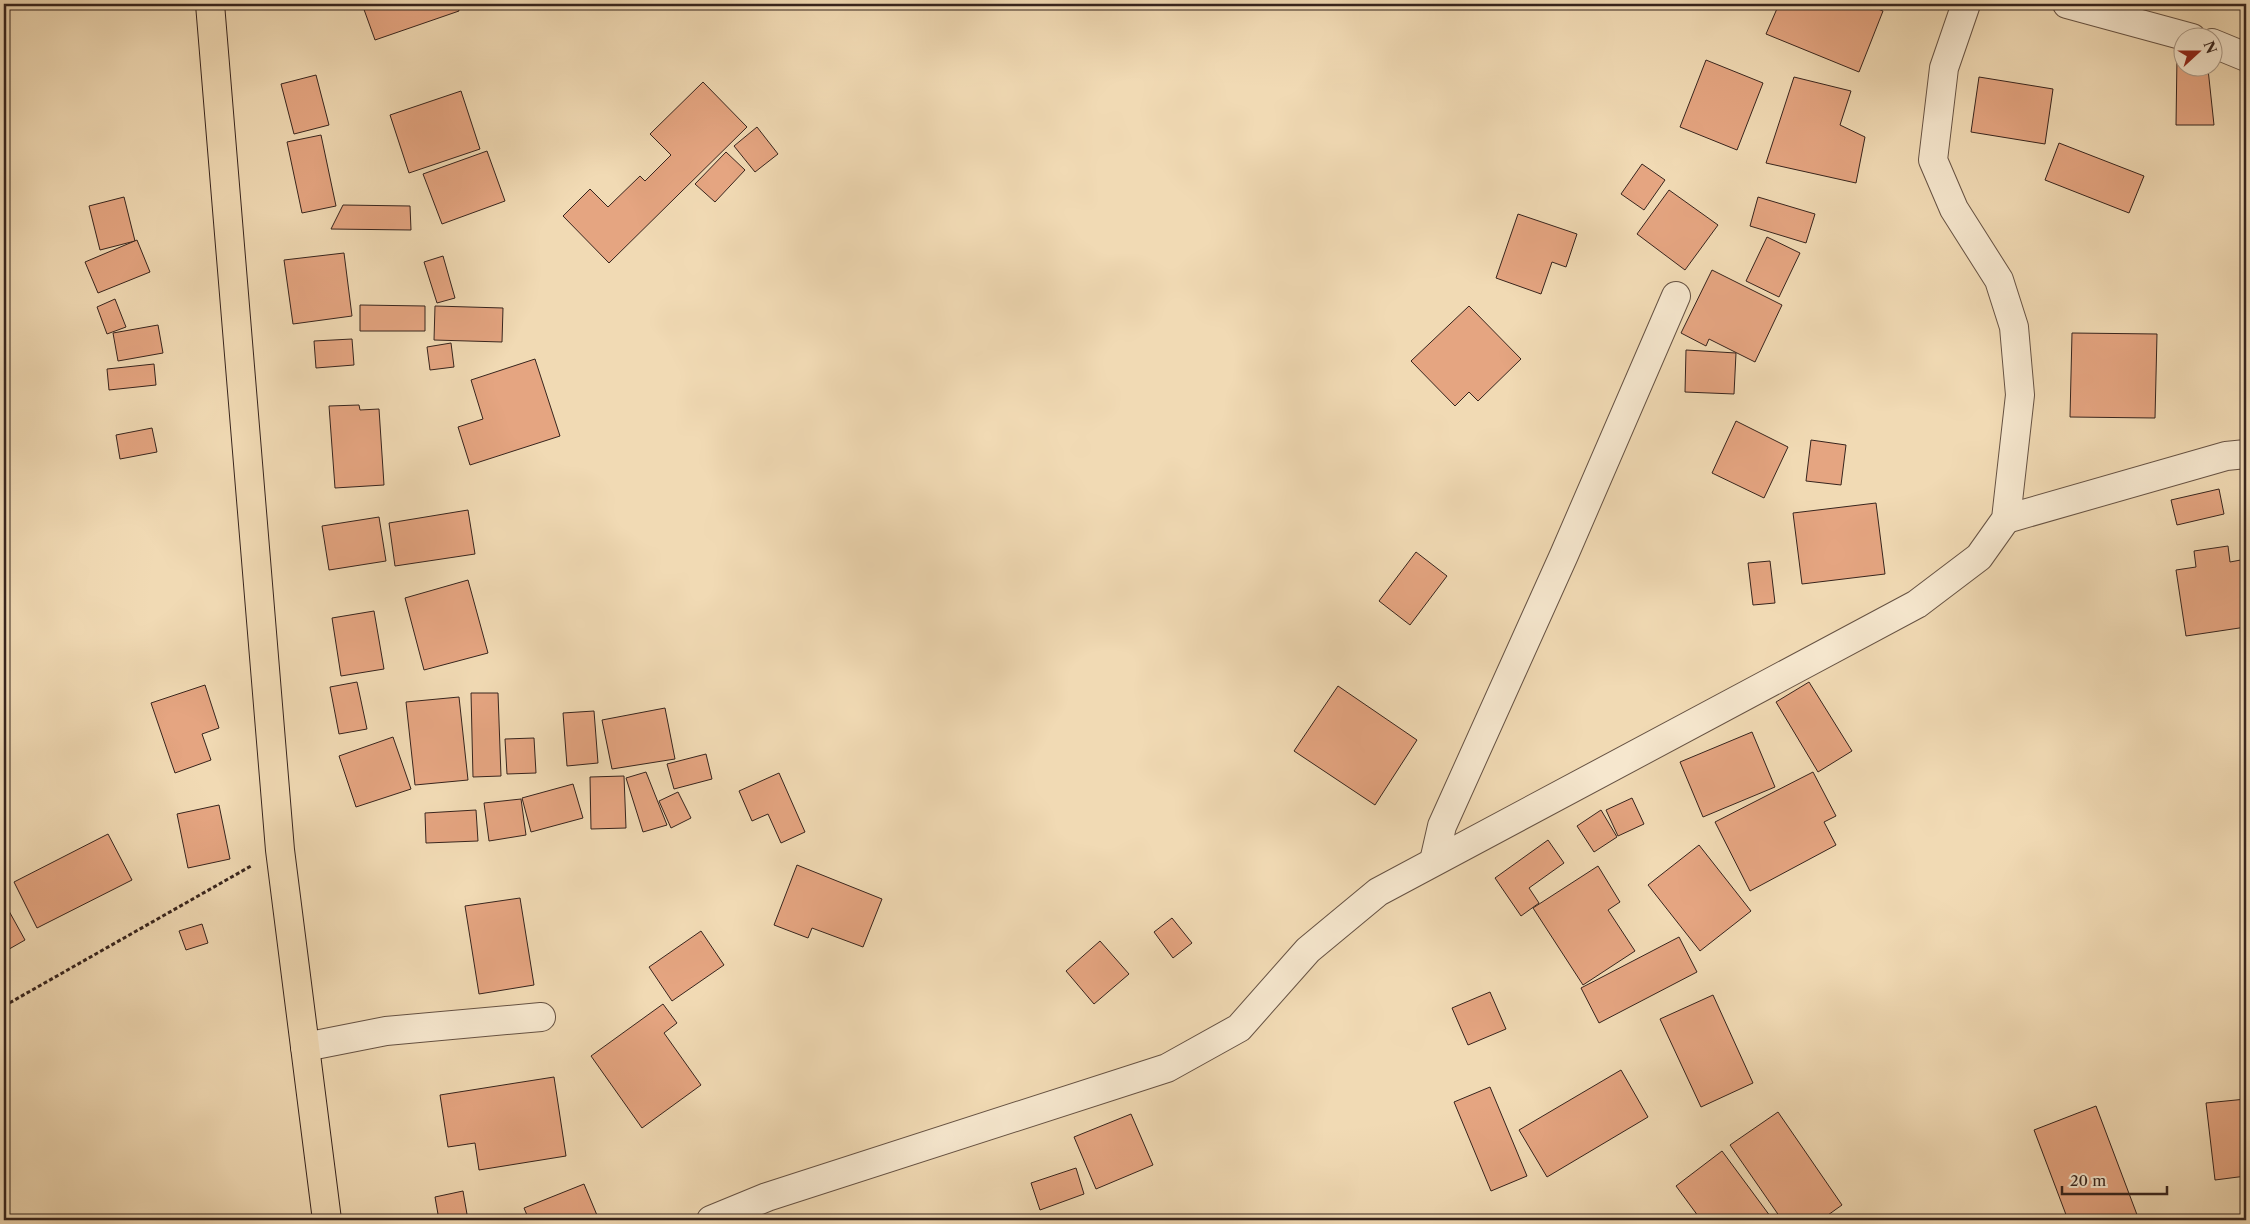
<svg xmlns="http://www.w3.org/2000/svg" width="2250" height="1224" viewBox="0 0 2250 1224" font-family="'Libre Caslon Text',serif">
<rect width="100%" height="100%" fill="#f1dab4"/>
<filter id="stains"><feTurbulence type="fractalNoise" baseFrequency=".004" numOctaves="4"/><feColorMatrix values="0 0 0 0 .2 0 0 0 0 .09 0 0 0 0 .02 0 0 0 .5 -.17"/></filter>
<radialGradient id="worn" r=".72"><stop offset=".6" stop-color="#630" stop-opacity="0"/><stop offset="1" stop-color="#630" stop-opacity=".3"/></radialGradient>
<!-- building -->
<g fill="#e5a581" stroke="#37241d">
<path d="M362,4h95l2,7 -84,29z"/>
<path d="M1779,4h86l18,7 -24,61 -93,-38z"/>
<path d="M2177,56l5,3v9l26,1 6,56h-38z"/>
<path d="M1706,60l57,23 -26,67 -57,-23z"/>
<path d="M316,75l13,50 -35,9 -13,-50z"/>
<path d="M1794,77l57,14 -11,34 25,12 -9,46 -90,-20z"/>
<path d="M1979,77l74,12 -8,55 -74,-12z"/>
<path d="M703,82l44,45 -138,136 -46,-47 27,-27 18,18 32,-31 5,5 26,-26 -21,-21z"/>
<path d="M461,91l19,58 -71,24 -19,-58z"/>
<path d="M757,127l21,27 -23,18 -21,-26z"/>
<path d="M321,135l15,71 -34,7 -15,-71z"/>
<path d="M2059,143l85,33 -15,37 -84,-33z"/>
<path d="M487,151l18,50 -63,23 -19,-50z"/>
<path d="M726,152l19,18 -30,32 -20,-18z"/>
<path d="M1642,164l23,16 -21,30 -23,-16z"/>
<path d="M1669,190l49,35 -33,45 -48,-36z"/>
<path d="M124,197l11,44 -35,9 -11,-44z"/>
<path d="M1758,197l57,17 -9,29 -56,-17z"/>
<path d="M343,205l67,1 1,24 -80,-1z"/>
<path d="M1518,214l59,20 -11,33 -14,-5 -11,32 -45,-16z"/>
<path d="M1767,237l33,16 -21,44 -33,-16z"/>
<path d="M137,240l13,32 -52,21 -13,-31z"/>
<path d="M344,253l8,63 -59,8 -9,-64z"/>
<path d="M443,256l12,42 -18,5 -13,-41z"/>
<path d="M1712,270l70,35 -27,57 -46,-23 -3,7 -25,-13z"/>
<path d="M115,299l11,28 -19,7 -10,-27z"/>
<path d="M360,305l65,1v25h-65z"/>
<path d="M435,306l68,2 -1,34 -68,-2z"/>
<path d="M1469,306l52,53 -43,42 -9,-9 -14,14 -44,-45z"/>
<path d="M158,325l5,28 -45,8 -5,-28z"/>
<path d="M2072,333l85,1 -2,84 -85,-1z"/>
<path d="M352,339l2,26 -38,3 -2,-27z"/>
<path d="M451,343l3,24 -24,3 -3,-23z"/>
<path d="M1686,350l50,3 -2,41 -49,-2z"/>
<path d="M535,359l25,77 -90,29 -12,-38 25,-8 -12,-39z"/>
<path d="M154,364l2,21 -47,5 -2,-21z"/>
<path d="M359,405l1,5 19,-1 5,76 -49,3 -6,-82z"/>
<path d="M1736,421l52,26 -24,51 -52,-25z"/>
<path d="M152,428l5,24 -37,7 -4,-24z"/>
<path d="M1811,440l35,5 -5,40 -35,-4z"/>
<path d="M2219,489l5,25 -47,11 -6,-25z"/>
<path d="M1876,503l9,71 -83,10 -9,-71z"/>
<path d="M468,510l7,44 -80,12 -6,-43z"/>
<path d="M379,517l7,44 -57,9 -7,-44z"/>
<path d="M2228,546l2,16 16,-3v68l-60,9 -10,-66 20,-3 -2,-16z"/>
<path d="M1416,552l31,24 -37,49 -31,-24z"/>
<path d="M1770,561l5,42 -22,2 -5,-42z"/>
<path d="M468,580l20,73 -64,17 -19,-72z"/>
<path d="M374,611l10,58 -43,7 -9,-58z"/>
<path d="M357,682l10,47 -28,5 -9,-47z"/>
<path d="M1809,682l43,69 -34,21 -42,-70z"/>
<path d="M205,685l14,43 -17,6 9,26 -36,13 -24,-70z"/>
<path d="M1338,686l79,54 -42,65 -81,-54z"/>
<path d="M471,693h27l3,83 -28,1z"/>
<path d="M459,697l9,83 -53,5 -9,-83z"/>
<path d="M665,708l10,51 -63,10 -10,-49z"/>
<path d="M594,711l4,52 -31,3 -4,-53z"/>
<path d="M1752,732l23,55 -72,30 -23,-55z"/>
<path d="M393,737l18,52 -55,18 -17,-51z"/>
<path d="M534,738l2,35 -29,1 -2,-35z"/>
<path d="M706,754l6,25 -38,10 -7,-25z"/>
<path d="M646,772l21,53 -24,7 -17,-54z"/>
<path d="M1813,772l23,44 -12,6 12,23 -86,46 -35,-69z"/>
<path d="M779,773l26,59 -24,11 -13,-29 -16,7 -13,-30z"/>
<path d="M624,776l2,52 -35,1 -1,-52z"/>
<path d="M573,784l10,34 -52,14 -9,-34z"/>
<path d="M678,792l13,26 -20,10 -12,-27z"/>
<path d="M1632,798l12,26 -26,12 -12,-26z"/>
<path d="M521,799l5,36 -37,6 -5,-38z"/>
<path d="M219,805l11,54 -42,9 -11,-54z"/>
<path d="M476,810l2,31 -52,2 -1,-30z"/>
<path d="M1601,810l16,27 -23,15 -17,-26z"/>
<path d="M108,834l24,46 -95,48 -23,-46z"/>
<path d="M1548,840l16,23 -35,25 10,15 -18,13 -26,-38z"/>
<path d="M1699,845l52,66 -51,40 -52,-66z"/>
<path d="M797,865l85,34 -19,48 -51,-19 -4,10 -34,-13z"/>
<path d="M1598,866l22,36 -12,8 27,41 -52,34 -50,-77z"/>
<path d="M520,898l14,87 -55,9 -14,-88z"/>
<path d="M4,902l21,38 -21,12z"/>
<path d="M1172,918l20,25 -19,15 -19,-26z"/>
<path d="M202,924l6,19 -22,7 -7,-19z"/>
<path d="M701,931l23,34 -52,36 -23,-34z"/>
<path d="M1679,937l18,35 -98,51 -18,-35z"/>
<path d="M1100,941l29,33 -35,30 -28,-33z"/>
<path d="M1490,992l16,37 -38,16 -16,-37z"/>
<path d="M1713,995l40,88 -52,24 -41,-88z"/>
<path d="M663,1004l14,19 -13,10 37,52 -59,43 -51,-72z"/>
<path d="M1621,1070l27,47 -101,60 -28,-47z"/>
<path d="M554,1077l12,79 -87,14 -4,-27 -27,4 -8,-52z"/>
<path d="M1490,1087l37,89 -36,15 -37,-89z"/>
<path d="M2246,1099v77l-31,4 -9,-77z"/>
<path d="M2096,1106l43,114h-71l-34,-90z"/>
<path d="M1778,1112l64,93 -21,15h-39l-52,-75z"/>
<path d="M1131,1114l22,51 -57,24 -22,-52z"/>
<path d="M1722,1151l51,69h-72l-25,-34z"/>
<path d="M1076,1168l8,26 -44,16 -9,-27z"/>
<path d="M584,1184l15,36h-70l-5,-12z"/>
<path d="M463,1191l5,29h-29l-4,-23z"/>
</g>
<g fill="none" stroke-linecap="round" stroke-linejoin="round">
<defs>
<g id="minor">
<path d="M2067,4l125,34"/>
<path d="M2212,43l34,14"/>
<path d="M2006,519l220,-63 20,-2"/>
<path d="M1434,861l8,-35 122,-271 112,-259"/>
<path d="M305,1047l81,-16 155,-14"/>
<path d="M711,1220l56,-23 400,-129 72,-40 69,-78 70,-58 539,-288 62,-47 27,-38 14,-124 -6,-68 -15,-47 -45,-71 -21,-49 11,-92 22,-64"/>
</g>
<path id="major" d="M210,4l70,846 47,370"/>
</defs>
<!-- minor casing -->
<use href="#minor" stroke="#665243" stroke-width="30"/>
<!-- major casing -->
<use href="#major" stroke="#37241d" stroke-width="30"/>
<!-- path -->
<path stroke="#37241d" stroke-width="3" stroke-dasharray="4 2.5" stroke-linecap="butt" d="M4,1006l247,-140"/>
<!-- minor -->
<use href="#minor" stroke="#f6e7ce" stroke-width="28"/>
<!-- major -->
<use href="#major" stroke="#f1dab4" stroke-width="28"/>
</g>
<!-- margin -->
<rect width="2250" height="1224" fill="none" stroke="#f1dab4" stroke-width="20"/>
<rect x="5" y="5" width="2240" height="1214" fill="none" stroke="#37241d" stroke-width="2.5"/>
<rect x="10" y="10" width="2230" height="1204" fill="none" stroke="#37241d"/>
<!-- north arrow -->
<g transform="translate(2198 52) rotate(69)"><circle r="24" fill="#f6e7ce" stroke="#aa9987"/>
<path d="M0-4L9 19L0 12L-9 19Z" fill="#8f2418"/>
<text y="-8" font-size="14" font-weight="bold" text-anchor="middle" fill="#37241d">N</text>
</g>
<!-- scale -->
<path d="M2062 1186v8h105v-8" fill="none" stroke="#37241d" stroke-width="2.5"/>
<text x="2070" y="1186" font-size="15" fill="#37241d" stroke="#f6e7ce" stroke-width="4" paint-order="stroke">20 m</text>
<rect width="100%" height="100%" filter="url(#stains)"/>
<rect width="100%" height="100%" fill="url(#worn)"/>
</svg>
